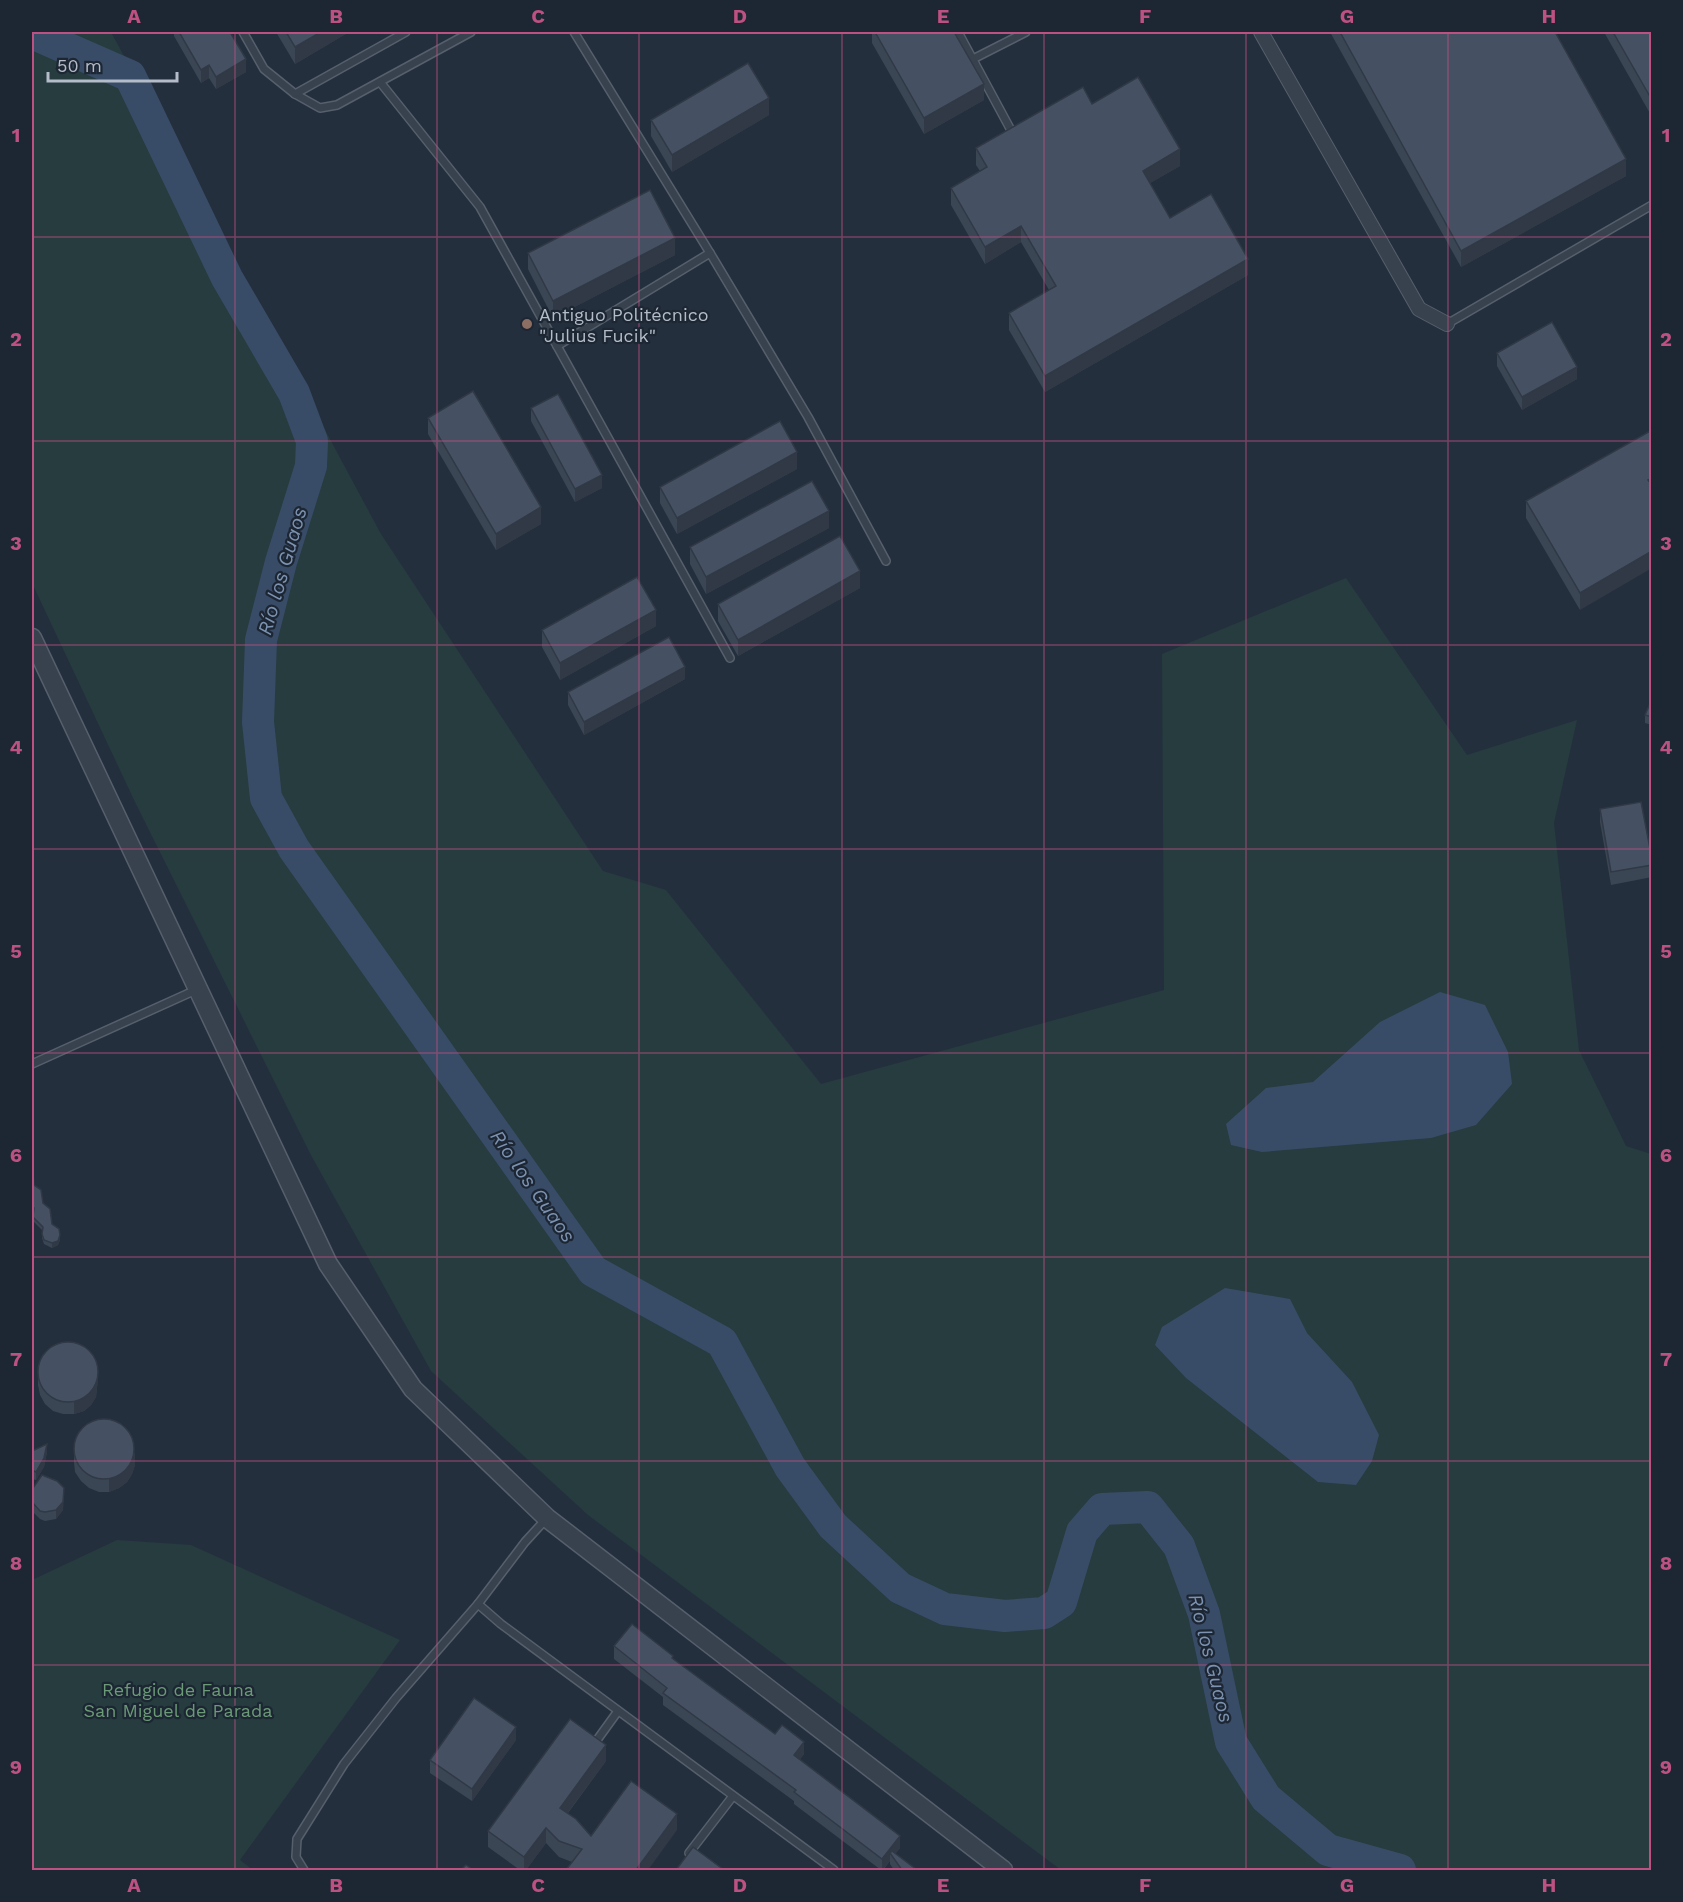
<svg xmlns="http://www.w3.org/2000/svg" width="1683" height="1902" viewBox="0 0 1683 1902" font-family="'Work Sans',sans-serif">
<rect width="100%" height="100%" fill="#242f3e"/>
<!-- green -->
<g fill="#263c3f">
<path d="M32,32h79l270,502 222,337 63,19 155,194 343,-94 -2,-336 184,-76 121,177 110,-35 -23,103 25,227 47,96 25,8v716h-590l-473,-355 -157,-144 -119,-214 -177,-355 -103,-219z"/>
<path d="M117,1540l74,5 209,95 -160,220 13,10h-221v-290z"/>
</g>
<!-- water -->
<g fill="#394c67">
<path d="M1440,992l45,13 23,47 4,32 -36,41 -45,13 -169,14 -31,-7 -5,-21 40,-36 47,-6 67,-60z"/>
<path d="M1225,1288l65,11 17,34 45,49 27,53 -7,26 -16,24 -38,-3 -132,-104 -31,-33 7,-18z"/>
</g>
<g fill="none" stroke-linecap="round" stroke-linejoin="round">
<!-- river -->
<path stroke="#394c67" stroke-width="32" d="M32,33l98,43 97,202 67,115 18,48 -1,25 -30,96 -20,78 -3,82 8,76 28,51 299,422 129,71 68,125 43,59 67,62 45,21 60,7 39,-3 17,-11 21,-70 20,-23 46,-2 31,39 25,68 27,128 35,56 62,52 72,20"/>
<defs>
<g id="service">
<path d="M243,32l21,37 31,25 25,14 17,-3 134,-73"/>
<path d="M574,32l136,221 98,164 78,144"/>
<path d="M958,32l55,102"/>
<path d="M973,59l53,-27"/>
<path d="M380,82l100,125 250,451"/>
<path d="M295,94l111,-62"/>
<path d="M1447,324l205,-119"/>
<path d="M557,346l153,-93"/>
<path d="M32,1064l166,-75"/>
<path d="M478,1604l23,20 333,246"/>
<path d="M597,1740l21,-29"/>
<path d="M689,1853l44,-57"/>
<path d="M304,1870l-8,-13 1,-18 47,-75 52,-66 82,-94 47,-62 22,-24"/>
</g>
<path id="minor" d="M1261,32l158,277 28,15"/>
<path id="tertiary" d="M32,638l296,626 85,125 134,129 456,352"/>
</defs>
<!-- service casing -->
<use href="#service" stroke="#565f6c" stroke-width="10"/>
<!-- minor casing -->
<use href="#minor" stroke="#565f6c" stroke-width="16"/>
<!-- tertiary casing -->
<use href="#tertiary" stroke="#565f6c" stroke-width="21"/>
<!-- service -->
<use href="#service" stroke="#38414e" stroke-width="7"/>
<!-- minor -->
<use href="#minor" stroke="#38414e" stroke-width="14"/>
<!-- tertiary -->
<use href="#tertiary" stroke="#38414e" stroke-width="18"/>
</g>
<!-- wall -->
<g fill="#3b4654">
<path d="M174,32h56l16,40 -30,17 -7,-11 -8,5 -27,-47z"/>
<path d="M276,32h73l-54,32z"/>
<path d="M872,32h82l30,68 -60,34 -52,-91z"/>
<path d="M1330,32h225l71,144 -165,91z"/>
<path d="M1604,32h48v85z"/>
<path d="M1092,104l88,62 -30,17 20,35 78,57 -203,117 -36,-62v-17l40,-23 -28,-48 -36,22 -34,-59v-17l29,-17 -4,-6v-17z"/>
<path d="M769,115l-97,57 -21,-36v-16z"/>
<path d="M528,253l147,2 -122,63 -25,-49z"/>
<path d="M1497,353l80,26 -55,31 -25,-44z"/>
<path d="M531,408l71,80 -27,14 -44,-81z"/>
<path d="M428,418l113,106 -45,26 -68,-116z"/>
<path d="M1652,430l-72,180 -54,-92v-17z"/>
<path d="M797,469l-120,65 -17,-31v-16z"/>
<path d="M829,528l-123,66 -16,-30v-17z"/>
<path d="M860,588l-122,68 -20,-35v-17z"/>
<path d="M656,626l-96,54 -18,-33v-17z"/>
<path d="M685,679l-101,56 -16,-30v-13z"/>
<path d="M1652,699v26l-7,-2v-8z"/>
<path d="M1600,809l52,50v18l-41,8 -11,-63z"/>
<path d="M32,1170l2,15 26,55 -2,5 -6,3 -8,-4 -2,-6v-8l-9,-9 1,-9 -2,-2z"/>
<path d="M38,1372l60,6 -2,19 -5,8 -7,6 -10,3h-11l-10,-3 -8,-7 -5,-9 -2,-10z"/>
<path d="M74,1449l61,16 -3,9 -5,8 -8,6 -10,4h-10l-10,-4 -8,-7 -6,-9 -1,-10z"/>
<path d="M32,1451l15,1 -3,15 -8,13 -4,-1z"/>
<path d="M64,1488l-1,22 -7,9 -11,2 -5,-2 -7,-7 -1,-4v-13z"/>
<path d="M614,1646l59,13 102,75 29,20 -4,5 100,89 -5,6 22,16h-23l-4,-6v-3l-7,9h-2l-87,-66v-3l-131,-96v-8l-49,-38z"/>
<path d="M516,1740l-44,61 -42,-28v-13z"/>
<path d="M606,1761l-38,52 23,23 86,-6 -105,32 -13,-5 -13,-14 -20,27h-6l-32,-23v-16z"/>
</g>
<!-- shaded-wall -->
<g fill="#303945">
<path d="M321,32h28l-54,32v-17z"/>
<path d="M246,59v13l-30,17v-12z"/>
<path d="M209,65v13l-8,5v-13z"/>
<path d="M984,84v16l-60,34v-16z"/>
<path d="M769,98v17l-97,57v-17z"/>
<path d="M1180,149v17l-37,21v-16z"/>
<path d="M1626,159v17l-165,91v-16z"/>
<path d="M1021,226v16l-36,22v-17z"/>
<path d="M675,238v17l-122,63v-17z"/>
<path d="M1248,259v16l-203,117v-16z"/>
<path d="M1577,367v12l-55,31v-13z"/>
<path d="M797,452v17l-120,65v-16z"/>
<path d="M602,475v13l-27,14v-13z"/>
<path d="M541,507v17l-45,26v-16z"/>
<path d="M829,511v17l-123,66v-17z"/>
<path d="M1652,551v17l-72,42v-17z"/>
<path d="M860,571v17l-122,68v-16z"/>
<path d="M656,610v16l-96,54v-17z"/>
<path d="M685,667v12l-101,56v-13z"/>
<path d="M60,1235v5l-2,5 -6,3v-5z"/>
<path d="M98,1365v13l-2,19 -5,8 -7,6 -10,3v-12z"/>
<path d="M47,1444v8l-3,15 -8,13v-8z"/>
<path d="M135,1452v13l-3,9 -5,8 -8,6 -10,4v-13z"/>
<path d="M63,1502v8l-7,9v-9z"/>
<path d="M516,1727v13l-44,61v-12z"/>
<path d="M804,1742v12l-10,13v-12z"/>
<path d="M606,1745v16l-46,62v-15z"/>
<path d="M677,1814v16l-29,40h-12z"/>
<path d="M546,1828v15l-20,27h-2v-13z"/>
<path d="M900,1836v12l-7,9 -3,-4v8l-8,9v-11z"/>
</g>
<!-- building -->
<g fill="#455162" stroke="#303945" stroke-width="1.5">
<path d="M179,32h51l16,27 -30,18 -7,-12 -8,5z"/>
<path d="M286,32h35l-26,15z"/>
<path d="M875,32h79l30,52 -60,34z"/>
<path d="M1340,32h215l71,127 -165,92z"/>
<path d="M1613,32h39v68z"/>
<path d="M748,63l21,35 -97,57 -21,-35z"/>
<path d="M1138,77l42,72 -37,22 27,47 41,-24 37,65 -203,117 -36,-63 47,-27 -35,-60 -36,21 -34,-59 36,-21 -11,-19 107,-61 9,17z"/>
<path d="M650,190l25,48 -122,63 -25,-48z"/>
<path d="M1552,322l25,45 -55,30 -25,-44z"/>
<path d="M473,391l68,116 -45,27 -68,-116z"/>
<path d="M558,394l44,81 -27,14 -44,-81z"/>
<path d="M780,421l17,31 -120,66 -17,-31z"/>
<path d="M1652,430v48l-4,2 4,5v66l-72,42 -54,-92z"/>
<path d="M812,481l17,30 -123,66 -16,-30z"/>
<path d="M840,536l20,35 -122,69 -20,-36z"/>
<path d="M637,577l19,33 -96,53 -18,-33z"/>
<path d="M669,637l16,30 -101,55 -16,-30z"/>
<path d="M1652,699v18l-7,-2z"/>
<path d="M1641,802l11,57v6l-41,7 -11,-63z"/>
<path d="M32,1170l1,3 1,12 7,5 2,13 7,6 2,15 7,5 1,6 -2,6 -6,2 -8,-3 -2,-6 1,-7 -10,-10 1,-9 -2,-2z"/>
<circle cx="68" cy="1372" r="30"/>
<circle cx="104" cy="1449" r="30"/>
<path d="M47,1444l-3,14 -8,14 -4,-2v-19z"/>
<path d="M42,1475l15,6 7,7 -1,14 -7,8 -11,2 -5,-1 -7,-8 -1,-3 1,-12z"/>
<path d="M632,1624l41,32 -1,2 103,76 7,-9 22,17 -10,13 106,81 -18,23 -88,-67 2,-2 -133,-97 4,-5 -53,-42z"/>
<path d="M474,1698l42,29 -44,62 -42,-29z"/>
<path d="M570,1719l36,26 -46,63 16,11 15,17 40,-55 46,33 -41,56h-70l16,-21 -23,-8 -13,-13 -22,29 -36,-26z"/>
<path d="M693,1847l31,23h-48z"/>
<path d="M892,1851l25,19h-15l-12,-17z"/>
<path d="M466,1865l7,5h-12z"/>
</g>
<!-- grid -->
<path fill="none" stroke="#bd5182" stroke-width="1.5" stroke-opacity="0.55" d="M235,32v1838M437,32v1838M639,32v1838M842,32v1838M1044,32v1838M1246,32v1838M1448,32v1838M32,237h1620M32,441h1620M32,645h1620M32,849h1620M32,1053h1620M32,1257h1620M32,1461h1620M32,1665h1620"/>
<!-- markers -->
<circle fill="#8d6e63" stroke="#1d2633" stroke-width="2" cx="527" cy="324" r="6"/>
<g text-anchor="middle" dominant-baseline="central" stroke-width="4.5" stroke-linejoin="round" paint-order="stroke">
<!-- poi labels -->
<g font-size="18" fill="#b4bcc9" stroke="#1d2633" text-anchor="start">
<text x="539" y="314">Antiguo Politécnico<tspan x="539" dy="21">"Julius Fucik"</tspan></text>
</g>
<!-- park labels -->
<g font-size="18" fill="#6b9a76" stroke="#1d2633">
<text x="178" y="1689">Refugio de Fauna<tspan x="178" dy="21">San Miguel de Parada</tspan></text>
</g>
<!-- water labels -->
<g font-size="20" font-style="italic" fill="#7c92b1" stroke="#1d2633">
<text transform="translate(282 571) rotate(-74)">Río los Guaos</text>
<text transform="translate(533 1186) rotate(55)">Río los Guaos</text>
<text transform="translate(1211 1658) rotate(76)">Río los Guaos</text>
</g>
</g>
<!-- border -->
<rect width="1683" height="1902" fill="none" stroke="#1d2633" stroke-width="66"/>
<!-- scale -->
<path d="M48 72v9h129v-9" fill="none" stroke="#b4bcc9" stroke-width="3"/>
<text x="57" y="72" font-size="18" fill="#b4bcc9" stroke="#1d2633" stroke-width="4.5" paint-order="stroke">50 m</text>
<rect x="33" y="33" width="1617" height="1836" fill="none" stroke="#bd5182" stroke-width="2"/>
<g font-size="20" text-anchor="middle" font-weight="bold" fill="#bd5182">
<text x="134" y="23">A</text>
<text x="336" y="23">B</text>
<text x="538" y="23">C</text>
<text x="740" y="23">D</text>
<text x="943" y="23">E</text>
<text x="1145" y="23">F</text>
<text x="1347" y="23">G</text>
<text x="1549" y="23">H</text>
<text x="16" y="142">1</text>
<text x="1666" y="142">1</text>
<text x="16" y="346">2</text>
<text x="1666" y="346">2</text>
<text x="16" y="550">3</text>
<text x="1666" y="550">3</text>
<text x="16" y="754">4</text>
<text x="1666" y="754">4</text>
<text x="16" y="958">5</text>
<text x="1666" y="958">5</text>
<text x="16" y="1162">6</text>
<text x="1666" y="1162">6</text>
<text x="16" y="1366">7</text>
<text x="1666" y="1366">7</text>
<text x="16" y="1570">8</text>
<text x="1666" y="1570">8</text>
<text x="16" y="1774">9</text>
<text x="1666" y="1774">9</text>
<text x="134" y="1892">A</text>
<text x="336" y="1892">B</text>
<text x="538" y="1892">C</text>
<text x="740" y="1892">D</text>
<text x="943" y="1892">E</text>
<text x="1145" y="1892">F</text>
<text x="1347" y="1892">G</text>
<text x="1549" y="1892">H</text>
</g>
</svg>
